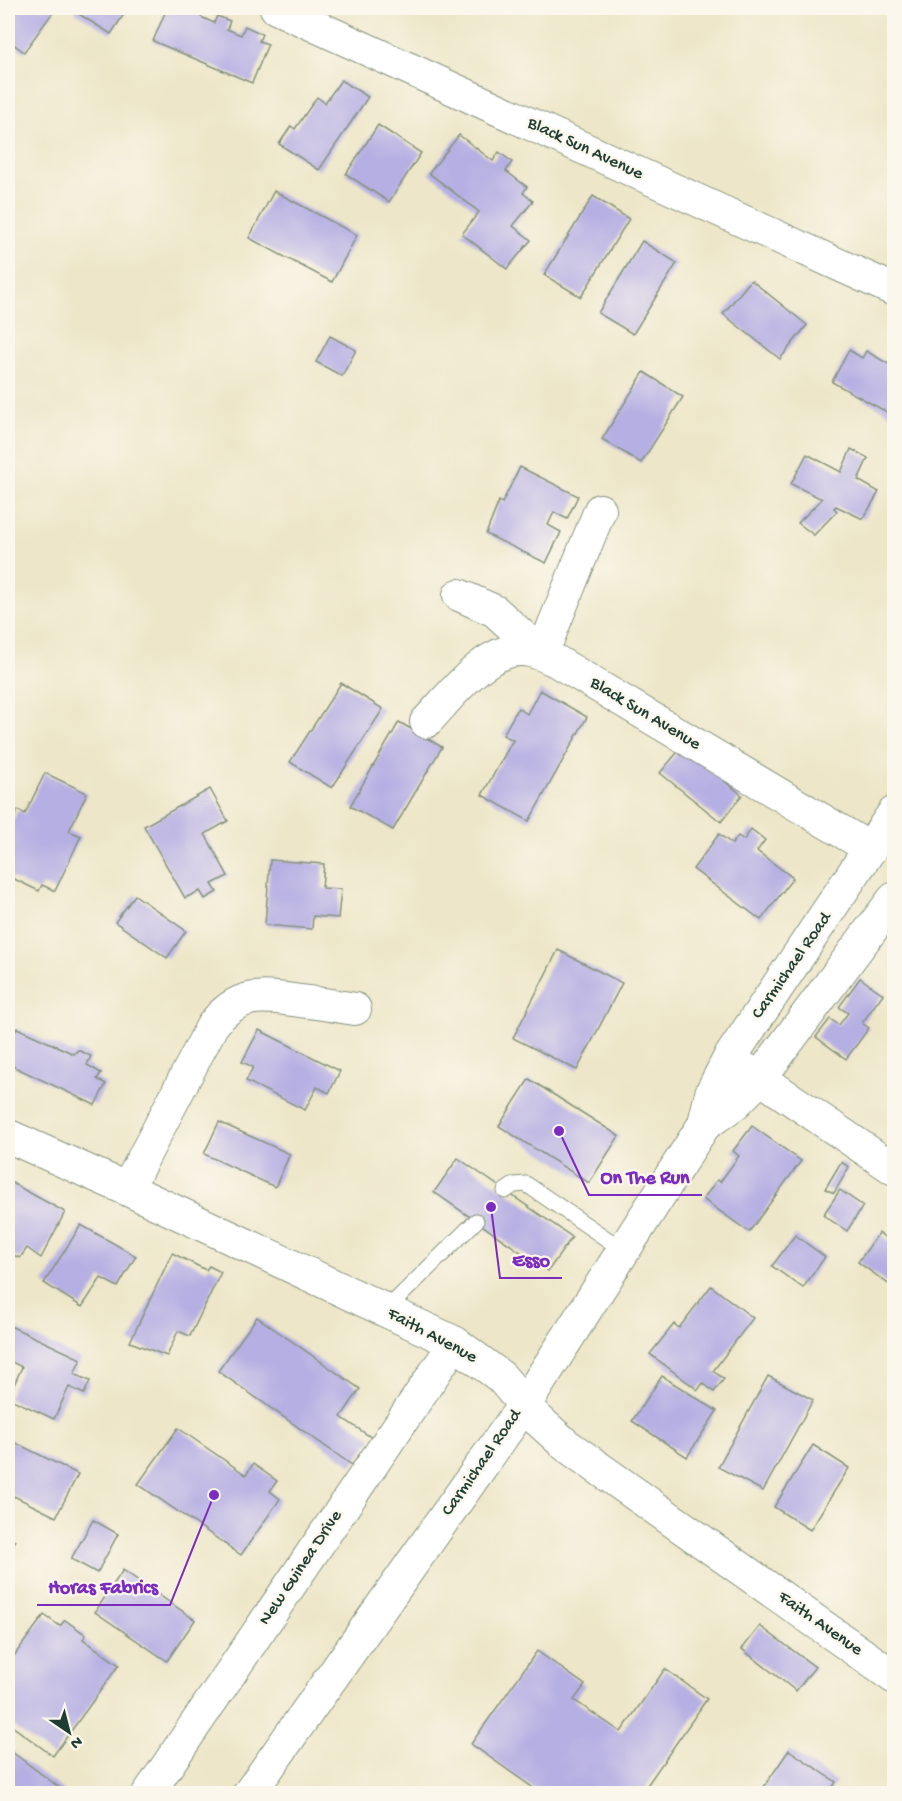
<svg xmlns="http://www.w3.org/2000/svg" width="902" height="1801" viewBox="0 0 902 1801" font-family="'Gochi Hand',sans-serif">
<rect width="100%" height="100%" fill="#fbf7ec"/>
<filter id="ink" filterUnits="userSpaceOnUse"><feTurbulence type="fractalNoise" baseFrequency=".0167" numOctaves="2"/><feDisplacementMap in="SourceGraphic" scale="12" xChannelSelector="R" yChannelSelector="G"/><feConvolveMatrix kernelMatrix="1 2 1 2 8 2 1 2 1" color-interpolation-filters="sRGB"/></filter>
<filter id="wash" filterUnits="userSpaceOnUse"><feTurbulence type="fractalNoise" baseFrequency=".008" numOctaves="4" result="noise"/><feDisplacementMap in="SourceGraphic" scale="24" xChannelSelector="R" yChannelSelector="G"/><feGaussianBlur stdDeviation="1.35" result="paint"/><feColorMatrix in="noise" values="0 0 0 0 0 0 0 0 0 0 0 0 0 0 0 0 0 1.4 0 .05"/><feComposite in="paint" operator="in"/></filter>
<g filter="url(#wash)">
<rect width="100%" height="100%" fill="#ede6c8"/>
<g id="blocks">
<!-- building -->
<g fill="#b6afe3">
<path d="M8,8h48l-32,44 -16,-12z"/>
<path d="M77,8h51l-17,26 -37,-23z"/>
<path d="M167,8h36l-2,9 13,6 3,-7 13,5 -3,8 14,6 4,-9 17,8 -3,7 9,3 -16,39 -99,-42z"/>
<path d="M341,80l27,17 -49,73 -40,-26 12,-18 4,3 22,-32 8,6z"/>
<path d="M378,125l43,28 -32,49 -43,-28z"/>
<path d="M459,135l34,26 6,-9 13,10 -6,9 21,16 -4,6 10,8 -20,25 18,14 -24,29 -45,-35 17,-22 -50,-39z"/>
<path d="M274,191l83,44 -25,47 -83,-44z"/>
<path d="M593,196l36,23 -48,78 -37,-22z"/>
<path d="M642,241l35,22 -44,71 -35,-21z"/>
<path d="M751,280l56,45 -27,34 -57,-45z"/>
<path d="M330,336l26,14 -14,26 -26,-14z"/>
<path d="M849,350l13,8 4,-7 28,16v49l-62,-34z"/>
<path d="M644,372l39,25 -42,66 -39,-24z"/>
<path d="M851,449l17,9 -10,22 21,12 -16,27 -27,-13 -2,2 3,3 -23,24 -16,-12 24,-24 -31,-15 16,-30 34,18z"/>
<path d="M520,467l58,29 -11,23 -13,-7 -6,13 13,7 -15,31 -60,-29 13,-33 3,2z"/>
<path d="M341,683l42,26 -51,79 -42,-26z"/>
<path d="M540,690l47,27 -58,104 -47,-26 31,-55 -10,-5 15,-27 9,6z"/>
<path d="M399,722l43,25 -49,83 -43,-24z"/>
<path d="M682,747l60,48 -21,27 -61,-49z"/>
<path d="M45,773l42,20 -18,38 12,5 -26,55 -13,-6 -3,6 -31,-15v-45l10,-21 7,4z"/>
<path d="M210,789l18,32 -23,13 23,42 -16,8 5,8 -12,7 -5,-8 -15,7 -41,-72z"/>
<path d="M751,829l14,11 -8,11 36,27 -32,42 -68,-51 26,-35 13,10 6,-8 6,4z"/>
<path d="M270,860l54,4 -2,24 19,1 -3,29 -25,-2 -1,13 -47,-4z"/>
<path d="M135,895l51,36 -19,27 -52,-36z"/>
<path d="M558,950l64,33 -45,87 -64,-32z"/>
<path d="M860,978l23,16 -21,29 7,5 -23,31 -30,-22 14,-18 9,6 9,-12 -9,-6z"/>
<path d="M17,1028l57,26 4,-4 13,6 -4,9 14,8 -4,6 9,5 -11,21 -87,-41v-17z"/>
<path d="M259,1030l81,41 -11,22 -12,-6 -12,23 -59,-29 7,-14 -11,-5z"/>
<path d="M529,1079l90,57 -30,47 -90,-57z"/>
<path d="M219,1122l71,32 -15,33 -71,-33z"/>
<path d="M752,1126l49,35 -52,71 -46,-33 14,-19 3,2 19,-26 -6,-5z"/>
<path d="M458,1158l114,79 -24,34 -114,-79z"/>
<path d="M841,1162l8,5 -15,26 -9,-4z"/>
<path d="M8,1181l57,31 -24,46 -14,-10 -7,10 -12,-5z"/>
<path d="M840,1190l23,16 -16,25 -24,-16z"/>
<path d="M81,1225l55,31 -18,31 -17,-9 -19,29 -38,-24z"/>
<path d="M879,1233l15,11v44l-36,-26z"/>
<path d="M795,1235l30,22 -22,31 -31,-22z"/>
<path d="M172,1253l34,17 3,-4 12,6 -31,64 -12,-5 -11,25 -37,-14z"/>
<path d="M711,1286l42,32 -40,53 11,8 -10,13 -11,-9 -5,7 -48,-36 24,-30 5,4z"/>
<path d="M257,1317l103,72 -19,28 31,21 -20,27 -134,-94z"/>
<path d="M8,1325l73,34 -7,15 16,7 -6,13 -15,-7 -15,32 -46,-21 14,-31 -14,-7z"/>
<path d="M662,1376l55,35 -30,46 -55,-36z"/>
<path d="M768,1376l45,24 -50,91 -45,-24z"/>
<path d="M178,1428l68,47 7,-11 24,17 -7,10 10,8 -39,56 -103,-71z"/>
<path d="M8,1439l70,35 -22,43 -42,-21 -6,13z"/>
<path d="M813,1445l36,23 -39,62 -36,-23z"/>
<path d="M93,1520l25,14 -21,39 -26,-14z"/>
<path d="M8,1538l7,3 -7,19z"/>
<path d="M123,1570l72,50 -28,41 -72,-49z"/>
<path d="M44,1615l16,11 5,-6 21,15 -3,4 36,26 -66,91 -45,-33v-59z"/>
<path d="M760,1626l55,41 -19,24 -54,-42z"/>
<path d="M537,1651l48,34 -11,15 47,32 44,-63 42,30 -66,95h-99l-71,-50z"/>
<path d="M8,1749l60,45h-60z"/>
<path d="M789,1750l47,32 -8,12h-69z"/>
</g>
</g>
</g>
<g filter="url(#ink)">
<use href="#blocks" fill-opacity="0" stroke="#86927e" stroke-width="1.5"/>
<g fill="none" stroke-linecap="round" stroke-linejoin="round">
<defs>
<g id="service">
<path d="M505,1191l9,-6 12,-1 97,66"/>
<path d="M385,1311l91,-90"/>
</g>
<g id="minor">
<path d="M276,8l618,282"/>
<path d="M459,595l36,16 47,43 58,-144"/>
<path d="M426,722c25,-26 63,-80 104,-71 9,2 18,6 26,10l315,188"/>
<path d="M729,1059l31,19 134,91"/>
<path d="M127,1189l85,-163c25,-34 50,-31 88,-25 18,2 37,5 55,8"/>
<path d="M148,1794l307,-451"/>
</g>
<path id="tertiary" d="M8,1136l119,53 328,154 46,34 35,41 30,27 328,232"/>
<g id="primary">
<path d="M704,1125l31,-22 25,-25 134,-179"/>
<path d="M249,1794l276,-390 179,-279 8,-33 17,-33 165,-246"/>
</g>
</defs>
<!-- service casing -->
<use href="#service" stroke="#86927e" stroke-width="17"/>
<!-- minor casing -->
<use href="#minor" stroke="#86927e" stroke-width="34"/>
<!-- tertiary casing -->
<use href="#tertiary" stroke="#86927e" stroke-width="35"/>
<!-- primary casing -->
<use href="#primary" stroke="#86927e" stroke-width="35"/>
<!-- service -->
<use href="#service" stroke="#fff" stroke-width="15"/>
<!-- minor -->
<use href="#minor" stroke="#fff" stroke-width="32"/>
<!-- tertiary -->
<use href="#tertiary" stroke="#fff" stroke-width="33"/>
<!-- primary -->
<use href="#primary" stroke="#fff" stroke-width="33"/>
</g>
</g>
<g text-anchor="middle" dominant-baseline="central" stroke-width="4.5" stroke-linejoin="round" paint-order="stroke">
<!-- street labels -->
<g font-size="18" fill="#1f3d34" stroke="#fbf7ec">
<text transform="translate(585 149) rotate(25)">Black Sun Avenue</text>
<text transform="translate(645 714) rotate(31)">Black Sun Avenue</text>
<text transform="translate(792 966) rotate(-55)">Carmichael Road</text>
<text transform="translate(432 1336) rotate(28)">Faith Avenue</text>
<text transform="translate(482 1463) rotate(-55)">Carmichael Road</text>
<text transform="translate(301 1568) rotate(-56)">New Guinea Drive</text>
<text transform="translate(820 1624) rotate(35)">Faith Avenue</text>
</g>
</g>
<!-- callouts -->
<path fill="none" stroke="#7b2cbf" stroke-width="2" d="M559 1131L589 1195H702M491 1207L500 1278H562M214 1495L170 1605H37"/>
<g fill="#7b2cbf" stroke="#fbf7ec" stroke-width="2">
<circle cx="559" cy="1131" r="6"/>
<circle cx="491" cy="1207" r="6"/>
<circle cx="214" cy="1495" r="6"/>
</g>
<g font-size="20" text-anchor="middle" font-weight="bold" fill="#7b2cbf" stroke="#fbf7ec" stroke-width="4.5" stroke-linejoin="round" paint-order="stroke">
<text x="645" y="1183">On The Run</text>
<text x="531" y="1266">Esso</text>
<text x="103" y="1593">Horas Fabrics</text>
</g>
<!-- margin -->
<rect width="902" height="1801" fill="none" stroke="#fbf7ec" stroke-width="30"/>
<!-- north arrow -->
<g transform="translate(69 1732) rotate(145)" stroke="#fbf7ec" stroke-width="4.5" paint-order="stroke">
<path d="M0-4.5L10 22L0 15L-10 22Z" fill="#1f3d34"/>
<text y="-9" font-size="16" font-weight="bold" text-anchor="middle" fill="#1f3d34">N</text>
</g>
</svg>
